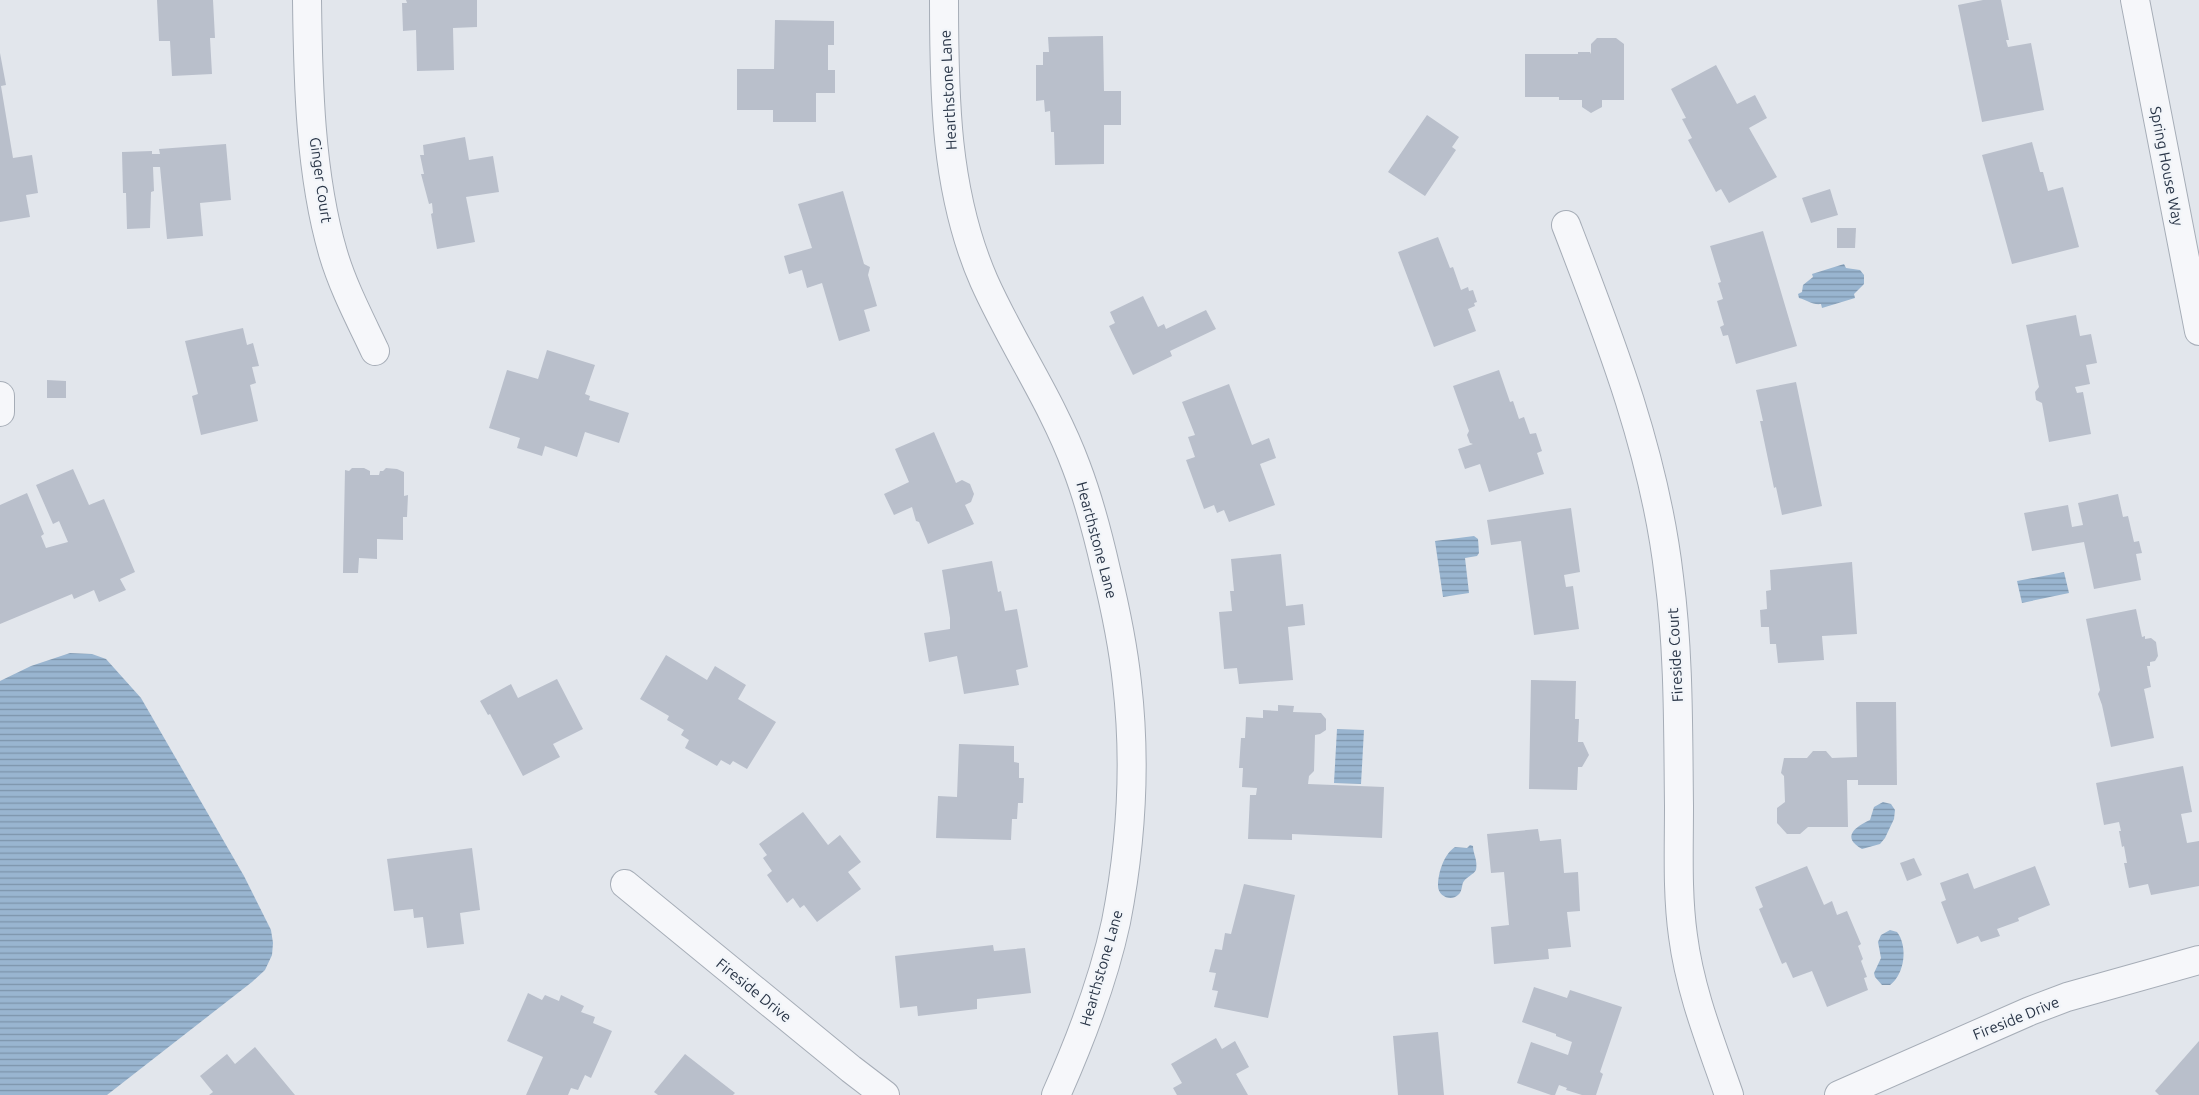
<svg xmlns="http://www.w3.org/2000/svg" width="2199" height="1095" viewBox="0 0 2199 1095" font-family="Ubuntu,sans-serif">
<defs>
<pattern id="water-rules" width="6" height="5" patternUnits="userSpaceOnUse" patternTransform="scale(1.25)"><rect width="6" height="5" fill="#99b5d0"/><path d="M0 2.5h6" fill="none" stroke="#7d94ab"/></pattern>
</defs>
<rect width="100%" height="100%" fill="#e2e6ec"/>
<!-- water -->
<g fill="url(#water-rules)">
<path d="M1844,264l2,4 14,2 4,5v9l-10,10 1,4 -33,10 -1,-4c-9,1 -14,-4 -22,-6l-1,-4 4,-2 1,-7 10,-8 -1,-3z"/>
<path d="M1474,536l4,3 1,14 -2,3 -12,2 4,35 -26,4 -8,-56z"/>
<path d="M2064,572l5,21 -47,10 -5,-22z"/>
<path d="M70,653l22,1 14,5 35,39 103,178 27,54 2,13 -1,12 -7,15 -13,12 -145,113h-107v-414l31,-15z"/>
<path d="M1337,729l27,1 -3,54 -27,-1z"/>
<path d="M1883,802l8,2 4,6 -1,9 -9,19 -5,6 -18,5c-21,-12 -7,-22 8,-29l4,-13z"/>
<path d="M1470,845l3,1c0,8 5,14 3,24 -3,5 -8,6 -12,11 -3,4 -1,10 -6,14 -7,7 -20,1 -20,-9 0,-13 6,-32 17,-39l12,1z"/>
<path d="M1890,930l7,2c11,14 8,42 -7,53h-8l-7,-8 -1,-4 7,-15 -3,-16 3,-7z"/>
</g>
<!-- building -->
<g fill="#b9bfcb">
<path d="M157,0h56l2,38h-5l2,36 -40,2 -2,-35h-11z"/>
<path d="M406,0h71v27l-24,1 1,42 -37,1 -1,-41 -13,1 -1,-28h5z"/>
<path d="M1983,0h18l8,40h-3l2,7 23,-4 13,67 -62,12 -24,-117z"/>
<path d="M775,20l59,1v24h-6v25h7v23h-19v29h-43v-12h-36v-41h37z"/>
<path d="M1103,36l1,55h17v34h-17v39l-49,1 -1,-33h-3l-1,-21 -5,1 -1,-12 -8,1v-36h7v-13h6l-1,-15z"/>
<path d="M1597,38h19l8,6v56h-22v7l-11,6 -9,-6v-7h-23v-3h-34v-43h53v-2h12l1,2v-10z"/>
<path d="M0,53l6,32 -5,1 12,72 19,-3 6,38 -12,2 4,22 -30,5z"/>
<path d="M1716,65l21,39 18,-9 12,23 -18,10 28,49 -48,26 -8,-14 -5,3 -28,-52 4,-2 -10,-19 4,-1 -15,-29z"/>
<path d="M1427,115l32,22 -7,10 4,3 -31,46 -37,-24z"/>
<path d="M465,137l4,23 24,-4 6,36 -33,5 9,45 -38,7 -6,-35 2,-1 -1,-10 -3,1 -8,-30h3l-4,-19h4l-1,-10z"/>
<path d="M2032,142l8,30h3l5,19 15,-4 16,60 -67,17 -30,-109z"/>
<path d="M226,144l5,56 -31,3 3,33 -36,3 -7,-72h-7l1,24 -3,1 -1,36 -23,1 -1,-36h-3l-1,-41 30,-1v3h8l-1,-5z"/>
<path d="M1830,189l8,26 -27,8 -9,-25z"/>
<path d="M843,191l21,73 6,3 -2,8 9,31 -13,4 6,21 -31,10 -17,-58 -15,5 -5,-18 -13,4 -5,-18 28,-8 -14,-44z"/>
<path d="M1837,228h19l-1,20h-18z"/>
<path d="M1763,231l34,115 -61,18 -8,-29 -5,1 -3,-9 4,-2 -7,-24 6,-2 -5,-16 3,-1 -11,-36z"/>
<path d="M1438,237l12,31 3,-1 8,23 7,-3 1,4 4,-1 4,12 -3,1 1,3 -7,3 8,22 -42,16 -36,-95z"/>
<path d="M1143,296l15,31 6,-3 2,5 40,-19 10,19 -46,22 2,5 -39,19 -24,-49 6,-3 -5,-11z"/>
<path d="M2076,315l4,21 11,-2 6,29 -11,2 4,19 -15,3 2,6 6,-1 8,42 -42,8 -7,-39 -6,-3 -1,-8 4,-5 -13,-62z"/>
<path d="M243,328l4,17 6,-2 6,23 -7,1 4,16 -6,2 8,36 -57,14 -9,-39 6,-2 -13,-53z"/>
<path d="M547,350l48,15 -10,29 5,2 -1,4 40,13 -10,30 -34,-11 -8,25 -32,-11 -3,10 -25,-8 3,-10 -31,-10 18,-58 31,9z"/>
<path d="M1499,370l11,32 3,-1 6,18 5,-2 6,17 6,-1 6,18 -5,2 7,21 -55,18 -9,-28 -15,5 -7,-20 15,-5 -3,-1 -3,-8 2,-4 -16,-45z"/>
<path d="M47,380l19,1v17h-19z"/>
<path d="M1796,382l26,124 -40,9 -6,-28 -2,1 -14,-67h3l-7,-31z"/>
<path d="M1229,384l23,61 17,-7 7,20 -16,6 15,41 -46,17 -5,-12 -7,3 -3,-8 -10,4 -18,-49 9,-3 -7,-20 7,-2 -13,-33z"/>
<path d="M934,432l22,51 6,-3 8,4 4,10 -3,8 -6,3 9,19 -46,20 -9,-22 -3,-1 -4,-14 -18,8 -10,-21 25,-12 -14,-33z"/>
<path d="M352,468h12l6,3v4h9l1,-4h3l3,-3 11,1 7,3v24l4,-1 -1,22h-4v23l-26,-1v20l-18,-1 -1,15h-15l2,-103 4,1z"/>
<path d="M73,469l16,36 15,-6 31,73 -15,7 6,11 -27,12 -5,-12 -20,9 -2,-5 -72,30v-119l27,-12 17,41 -3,2 5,12 22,-6 -9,-21 -6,3 -17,-39z"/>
<path d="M2118,494l5,23 5,-1 6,26 5,-1 3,12 -6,1 5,26 -47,9 -10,-47 -52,9 -8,-38 44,-8 4,22 11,-2 -5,-22z"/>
<path d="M1571,508l9,64 -16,3 2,12 7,-1 6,43 -45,6 -13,-94 -30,4 -4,-25z"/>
<path d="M1281,554l5,52 17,-2 2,21 -17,2 5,53 -54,4 -2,-16 -13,1 -5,-57 13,-1 -2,-20h4l-3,-32z"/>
<path d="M992,561l6,31 3,-1 4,20 12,-2 11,58 -12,3 3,15 -55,9 -7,-38 -28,6 -5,-29 26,-4v-11l-8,-48z"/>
<path d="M1852,562l5,72 -35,2 2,24 -46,3 -2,-19h-6l-1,-17h-8l-1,-17 7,-1 -1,-18 5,-1 -1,-20z"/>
<path d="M2136,609l6,28 3,-1v3l6,-1 5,4 2,14 -3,5 -5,1v4h-3l4,21 -7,2 10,49 -43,9 -9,-42 -4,-11 2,-4 -14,-71z"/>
<path d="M666,655l41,25 8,-14 31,19 -8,14 38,23 -29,47 -14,-8 -3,4 -9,-5 -4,6 -32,-18 4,-8 -8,-5 3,-5 -17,-10 2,-4 -29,-17z"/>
<path d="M557,679l26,50 -30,15 7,13 -37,19 -33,-62 -2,1 -8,-14 31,-17 7,14z"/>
<path d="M1531,680l45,1 -1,38h4l-1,23h5l6,13 -7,12h-4l-1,23 -48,-1z"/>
<path d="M1856,702h40l1,83h-39v-5h-11l1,47h-40l-8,7h-13l-10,-11v-15l8,-6 -1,-26 -3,-3 3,-15h23l6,-7h13l6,7 25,-1z"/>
<path d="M1278,705l16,1 -1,6 28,1 5,6v11l-6,4 -5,1 -1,36 -5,5 -1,8 76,3 -2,51 -90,-4v6l-44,-1 2,-44h6l1,-7 -15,-1 1,-19h-4l2,-30h4l1,-21 17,1v-8l15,1z"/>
<path d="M959,744l55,2v16l5,1v15h5l-1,25h-5l-1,16h-5l-1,21 -75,-2 2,-42 19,1z"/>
<path d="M2183,766l9,46 -11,2 6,29 12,-2v45l-48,9 -3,-11 -19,4 -5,-25h3l-3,-17 -2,1 -3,-16h2l-2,-9 -15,3 -8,-42z"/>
<path d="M803,812l25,33 12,-10 21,27 -13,10 13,17 -44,33 -13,-17 -4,3 -7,-10 -6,5 -20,-28 5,-4 -9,-13 4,-3 -8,-11z"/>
<path d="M1538,829l2,12 21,-2 3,34 14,-1 2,39 -13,1 4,35 -23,2 1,10 -55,5 -3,-37 18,-2 -5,-53 -13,1 -4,-39z"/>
<path d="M472,848l8,62 -20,3 4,31 -37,4 -4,-31 -9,1 -1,-9 -19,2 -7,-52z"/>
<path d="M1914,858l8,17 -15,6 -7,-18z"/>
<path d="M1807,866l17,39 8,-4 5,14 10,-4 14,33 -3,2 5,13 -2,2 6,16 -3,1 4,12 -41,17 -15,-36 -19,7 -7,-16 -4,2 -23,-55 4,-2 -8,-20z"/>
<path d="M2035,866l15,39 -32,13 1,3 -22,8 3,7 -19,6 -3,-6 -21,8 -16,-42 5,-2 -6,-17 28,-10 6,16z"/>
<path d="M1244,884l51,11 -27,123 -54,-11 4,-16 -6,-1 4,-17 -7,-1 6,-23 7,1 3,-17 6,1z"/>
<path d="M993,945l1,6 31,-3 6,45 -54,6v10l-59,7 -1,-10 -17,2 -5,-52z"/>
<path d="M1534,987l33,11 3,-8 52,17 -22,65 3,2 -7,21h-14l-16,-5 1,-2 -8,-3 -4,10h-4l-34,-12 14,-41 37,13 4,-13 -16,-6v-2l-34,-12z"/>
<path d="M528,993l14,7 3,-5 14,6 2,-6 23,11 -3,6 14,5 -2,6 19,8 -21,47 -6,-3 -7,15 -7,-2 -3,7h-42l17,-38 -36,-16z"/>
<path d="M1438,1032l6,63h-46l-5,-59z"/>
<path d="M1216,1038l6,11 13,-8 14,26 -13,7 12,21h-71l-4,-7 9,-5 -11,-19z"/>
<path d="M2199,1041v54h-40l-4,-4z"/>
<path d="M255,1047l40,48h-86l4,-3 -13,-16 27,-22 8,10z"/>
<path d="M685,1054l50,39 -2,2h-75l-4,-3z"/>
</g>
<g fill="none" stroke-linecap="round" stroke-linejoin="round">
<defs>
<g id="street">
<path d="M307,0c1,82 3,174 26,253 10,34 27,66 42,98"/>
<path d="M944,0c0,95 1,192 40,281 28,63 68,120 92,185 13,34 22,69 30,104 9,37 17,75 21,113 9,78 4,162 -11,239 -13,60 -35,117 -60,173"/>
<path d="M2135,0l64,331"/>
<path d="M1566,225c44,114 89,229 103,352 10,76 9,152 10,229 0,43 -2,87 4,130 7,55 28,107 46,159"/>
<path d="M0,396v16"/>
<path d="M625,884l226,185 34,26"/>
<path d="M1839,1095l191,-84 37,-14 132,-37"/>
</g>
</defs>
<!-- street casing -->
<use href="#street" stroke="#a6adb7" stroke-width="30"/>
<!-- street -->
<use href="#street" stroke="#f6f7fa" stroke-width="28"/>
</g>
<g text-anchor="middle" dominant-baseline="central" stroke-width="4.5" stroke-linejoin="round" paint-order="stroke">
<!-- street labels -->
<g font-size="15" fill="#283446" stroke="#f2f5f9">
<text transform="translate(948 90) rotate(-93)">Hearthstone Lane</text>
<text transform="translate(2167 166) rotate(79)">Spring House Way</text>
<text transform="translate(321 180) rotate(82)">Ginger Court</text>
<text transform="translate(1097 540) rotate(75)">Hearthstone Lane</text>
<text transform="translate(1675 655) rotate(-93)">Fireside Court</text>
<text transform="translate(1101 968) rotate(-74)">Hearthstone Lane</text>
<text transform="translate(754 990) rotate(39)">Fireside Drive</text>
<text transform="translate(2016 1018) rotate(-22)">Fireside Drive</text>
</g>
</g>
</svg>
